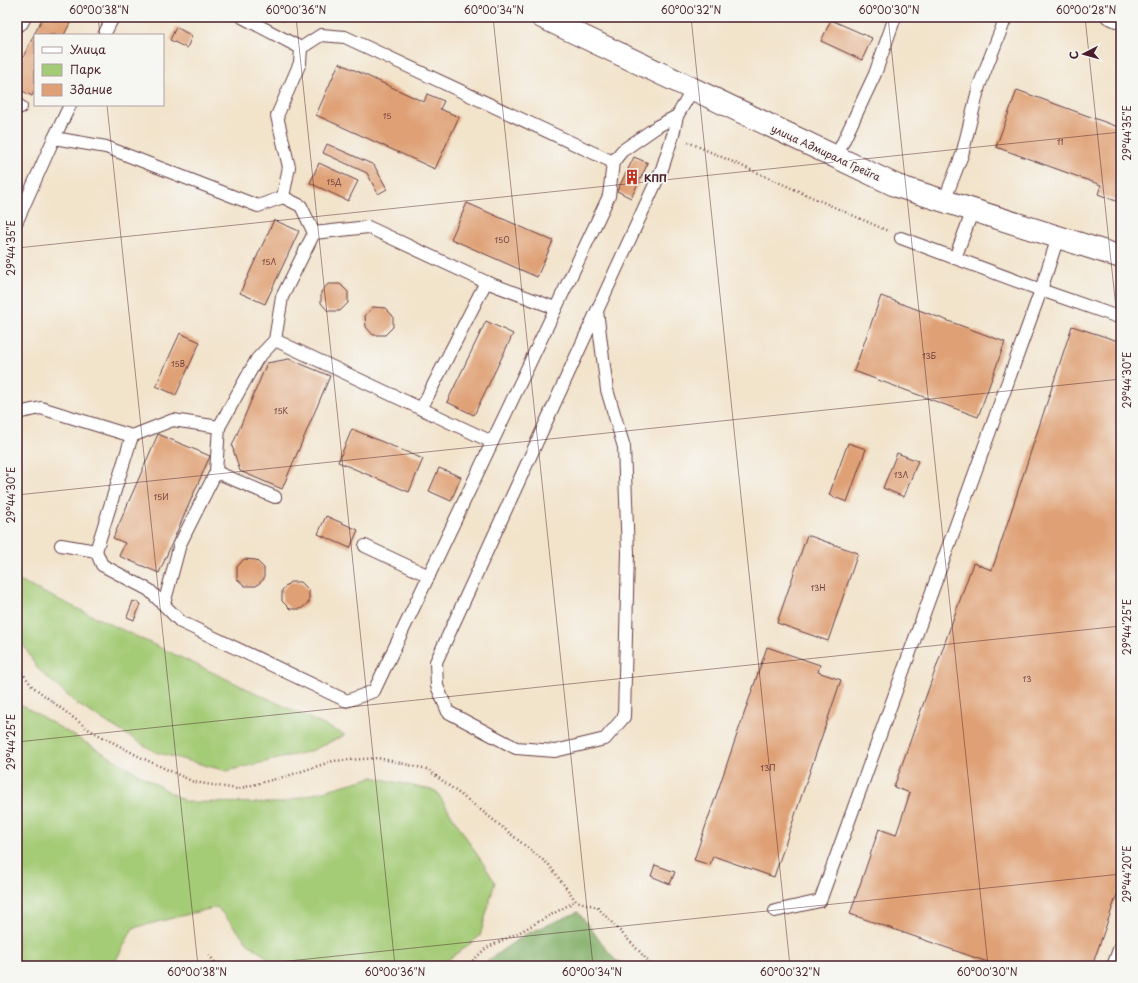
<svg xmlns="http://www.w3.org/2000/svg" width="1138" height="983" viewBox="0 0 1138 983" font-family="'Playpen Sans',sans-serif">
<rect width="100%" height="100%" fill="#f6f6f2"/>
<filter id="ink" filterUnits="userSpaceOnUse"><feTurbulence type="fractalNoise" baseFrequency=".025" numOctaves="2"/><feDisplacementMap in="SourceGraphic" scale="8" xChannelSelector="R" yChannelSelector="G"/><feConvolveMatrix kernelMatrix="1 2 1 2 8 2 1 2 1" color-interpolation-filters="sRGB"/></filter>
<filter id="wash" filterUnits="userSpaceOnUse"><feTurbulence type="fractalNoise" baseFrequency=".012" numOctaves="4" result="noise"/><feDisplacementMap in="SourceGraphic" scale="16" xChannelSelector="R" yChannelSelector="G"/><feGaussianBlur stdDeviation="0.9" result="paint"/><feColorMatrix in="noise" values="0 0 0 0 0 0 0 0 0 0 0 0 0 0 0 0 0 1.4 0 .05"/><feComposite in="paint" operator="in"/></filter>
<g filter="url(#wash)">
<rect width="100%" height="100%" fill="#f2e3cb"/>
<!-- green -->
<g fill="#a4cb76" stroke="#777550">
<path d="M17,580l328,155 -34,16 -84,20 -72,-19 -78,-48 -40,-36 -20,-34z"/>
<path d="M17,702l169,100 95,1 92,-26 63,14 59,91 -15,54 -40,30h-162l-30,-23 -31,-36 -84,21 -20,38h-96z"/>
</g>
<!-- forest -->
<path fill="#83af67" stroke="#666749" d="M578,912l37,48 13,6h-146l5,-5 37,-26z"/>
<g id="blocks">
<!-- building -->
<g fill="#dfa075">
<path d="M43,17h30l-9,18h-29v55l-3,6 -15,-8v-19z"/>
<path d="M273,17h12l-2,4z"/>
<path d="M831,20l41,18 -10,22 -41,-19z"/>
<path d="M176,27l16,9 -5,12 -17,-8z"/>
<path d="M339,63l85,39 3,-8 17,7 -4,8 19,8 -24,52 -119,-54z"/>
<path d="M1017,90l104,38 -2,8h2v67l-23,-9 3,-9 -105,-38z"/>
<path d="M327,144l47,21 13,24 -9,5 -11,-21 -44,-20z"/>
<path d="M634,157l14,6 -17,35 -14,-7z"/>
<path d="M319,163l39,18 -10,20 -38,-18z"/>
<path d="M467,203l86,38 -16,36 -86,-38z"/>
<path d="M274,220l25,11 -34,73 -25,-11z"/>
<path d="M328,284h12l8,8v11l-8,8h-12l-7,-8v-11z"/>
<path d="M881,296l124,46 -27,75 -124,-46z"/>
<path d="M373,307l12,1 8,8v11l-8,8h-12l-7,-8 -1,-11z"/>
<path d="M486,321l27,13 -39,81 -27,-13z"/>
<path d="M1072,326l49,16v541l-29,83h-93l-149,-52 29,-85 17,6 14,-42 -16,-6 79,-224 19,7z"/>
<path d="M180,333l20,9 -24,53 -20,-9z"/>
<path d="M289,359l41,17 -48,113 -42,-18 -8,-25 35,-83z"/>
<path d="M352,429l71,30 -14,33 -71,-30z"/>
<path d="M158,434l52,22 -51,117 -40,-17 6,-13 -12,-5z"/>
<path d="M848,443l18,6 -19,53 -18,-7z"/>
<path d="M897,453l21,8 -14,36 -21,-9z"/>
<path d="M439,468l22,9 -10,24 -22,-10z"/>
<path d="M326,516l32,14 -8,18 -32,-14z"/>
<path d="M807,535l51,18 -30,88 -51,-18z"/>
<path d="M244,559l12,1 8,8v11l-8,7h-11l-8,-7v-12z"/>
<path d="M290,582h11l8,8v12l-8,7h-11l-8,-8v-11z"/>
<path d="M133,601l8,3 -7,16 -7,-3z"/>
<path d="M767,647l53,18 -2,7 23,8 -67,197 -61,-21 -3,9 -16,-5z"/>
<path d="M655,865l20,7 -5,12 -19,-8z"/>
</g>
</g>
</g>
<g filter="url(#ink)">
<use href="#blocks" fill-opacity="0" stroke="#633c43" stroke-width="1"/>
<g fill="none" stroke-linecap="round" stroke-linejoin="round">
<defs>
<g id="service">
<path d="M242,17l59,31 20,-13 24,2 268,125"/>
<path d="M1107,17l14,6"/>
<path d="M17,26l5,-3 3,-6"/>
<path d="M104,35l9,-18"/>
<path d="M301,48l-1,15 -23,53 12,51 -6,30 18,9 13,27"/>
<path d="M17,104l4,3"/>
<path d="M54,138l52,9 152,59 25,-9"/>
<path d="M836,157l39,-83 20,-57"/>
<path d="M944,201l18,-46 17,-69 27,-69"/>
<path d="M17,221l37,-83 16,-33"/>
<path d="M901,238l140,52 80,28"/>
<path d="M955,258l18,-48"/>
<path d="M597,311l10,79 17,57 4,106 -4,164 -19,22 -50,12 -39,-3 -68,-36 -11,-26 -1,-24 226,-493 11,-34 4,-19"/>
<path d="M275,340l217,102"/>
<path d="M421,409l65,-127"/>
<path d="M17,413l24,-5 91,28 -36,115"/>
<path d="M132,436l41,-16 46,7 38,-68 18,-19 7,-43 32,-64 54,-6 118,55 69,26"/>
<path d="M216,472l59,25"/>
<path d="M61,545l35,6 6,14 47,25 32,32 166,79 27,-10 235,-495 4,-34 9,-11 36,-25 19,-10 16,-27"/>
<path d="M365,546l64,30"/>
<path d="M164,604l16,-60 36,-72 3,-45"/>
<path d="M775,911l45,-10 221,-611 17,-53"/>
<path d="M1113,966l8,-22"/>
</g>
<path id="minor" d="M542,17l355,169 224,71"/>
</defs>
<!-- service casing -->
<use href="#service" stroke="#633c43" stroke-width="14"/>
<!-- minor casing -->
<use href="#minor" stroke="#633c43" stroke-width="24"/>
<!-- path -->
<g stroke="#633c43" stroke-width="2.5" stroke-dasharray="1 3" stroke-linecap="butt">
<path d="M688,142l200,89"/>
<path d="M17,666l15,20 56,43 52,28 54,25 43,7 50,-13 46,-15 45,-3 49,11 59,45 63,51 27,36 21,6 43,45 12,14"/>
<path d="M209,955l9,11"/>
<path d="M17,965l10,1"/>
<path d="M467,966l19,-18 34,-16 56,-31"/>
</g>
<!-- service -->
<use href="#service" stroke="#fff" stroke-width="12"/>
<!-- minor -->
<use href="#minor" stroke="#fff" stroke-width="22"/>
</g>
</g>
<!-- ticks -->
<path fill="none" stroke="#4a1f2b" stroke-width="1" stroke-opacity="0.45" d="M98,17l2,18M296,17l99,949M493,17l100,949M691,17l99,949M888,17l100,949M1085,17l36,338M107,105l91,861M17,248l1104,-116M17,495l1104,-116M17,742l1104,-116M241,966l880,-92"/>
<!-- icons -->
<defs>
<symbol id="building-bare" viewBox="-9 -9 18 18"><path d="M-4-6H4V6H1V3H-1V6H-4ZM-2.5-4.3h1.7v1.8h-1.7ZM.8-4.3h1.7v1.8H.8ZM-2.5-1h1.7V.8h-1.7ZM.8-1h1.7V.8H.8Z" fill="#c8321e" stroke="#f6f6f2" stroke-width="2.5" paint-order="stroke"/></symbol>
</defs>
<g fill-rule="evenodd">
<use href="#building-bare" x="621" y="166" width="22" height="22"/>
</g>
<g text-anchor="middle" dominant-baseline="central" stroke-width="3.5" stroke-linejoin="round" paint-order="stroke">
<!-- number labels -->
<g font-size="8" fill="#6f3f3e">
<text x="387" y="116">15</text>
<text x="1060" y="142">11</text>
<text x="334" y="182">15Д</text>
<text x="502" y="240">15О</text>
<text x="269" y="262">15Л</text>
<text x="929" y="356">13Б</text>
<text x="178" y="364">15В</text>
<text x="281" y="411">15К</text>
<text x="901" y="475">13Л</text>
<text x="161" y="497">15И</text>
<text x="818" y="588">13Н</text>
<text x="1027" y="679">13</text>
<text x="768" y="768">13П</text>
</g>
<!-- street labels -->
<g font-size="10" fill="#4a1f2b" stroke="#f6f6f2">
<text transform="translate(826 152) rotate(25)">улица Адмирала Грейга</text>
</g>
<!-- poi labels -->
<g font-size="10" font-weight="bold" fill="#4a1f2b" stroke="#f6f6f2" text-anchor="start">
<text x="644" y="177">КПП</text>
</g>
</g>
<!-- margin -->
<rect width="1138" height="983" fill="none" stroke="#f6f6f2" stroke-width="44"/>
<!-- legend -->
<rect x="34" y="34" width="130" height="72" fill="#f6f6f2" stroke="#b1a0a2"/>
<rect x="42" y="47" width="20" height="6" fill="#ffffff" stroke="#b1a0a2"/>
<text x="70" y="54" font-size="12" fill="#4a1f2b">Улица</text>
<rect x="42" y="64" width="20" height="12" fill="#a4cb76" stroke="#b1a0a2"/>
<text x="70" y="74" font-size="12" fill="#4a1f2b">Парк</text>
<rect x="42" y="84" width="20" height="12" fill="#dfa075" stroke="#b1a0a2"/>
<text x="70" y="94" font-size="12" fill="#4a1f2b">Здание</text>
<!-- north arrow -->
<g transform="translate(1084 54) rotate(264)" stroke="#f6f6f2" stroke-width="3" paint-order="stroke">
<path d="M0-3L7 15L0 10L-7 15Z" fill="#4a1f2b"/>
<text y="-6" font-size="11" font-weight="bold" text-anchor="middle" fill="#4a1f2b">С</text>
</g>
<rect x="22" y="22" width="1094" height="939" fill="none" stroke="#4a1f2b" stroke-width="1.5"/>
<g font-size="10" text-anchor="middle" fill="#4a1f2b">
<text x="99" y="14">60°00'38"N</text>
<text x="296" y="14">60°00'36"N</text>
<text x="494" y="14">60°00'34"N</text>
<text x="691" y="14">60°00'32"N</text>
<text x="889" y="14">60°00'30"N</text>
<text x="1086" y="14">60°00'28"N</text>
<text transform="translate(1127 133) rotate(-90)" y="4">29°44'35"E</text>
<text transform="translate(11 248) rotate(-90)" y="4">29°44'35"E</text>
<text transform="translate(1127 380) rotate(-90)" y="4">29°44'30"E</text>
<text transform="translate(11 495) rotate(-90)" y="4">29°44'30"E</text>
<text transform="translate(1127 627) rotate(-90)" y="4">29°44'25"E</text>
<text transform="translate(11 742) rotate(-90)" y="4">29°44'25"E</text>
<text transform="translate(1127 874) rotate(-90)" y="4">29°44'20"E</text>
<text x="197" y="976">60°00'38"N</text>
<text x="395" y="976">60°00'36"N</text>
<text x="592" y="976">60°00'34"N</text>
<text x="790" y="976">60°00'32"N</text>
<text x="987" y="976">60°00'30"N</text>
</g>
</svg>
